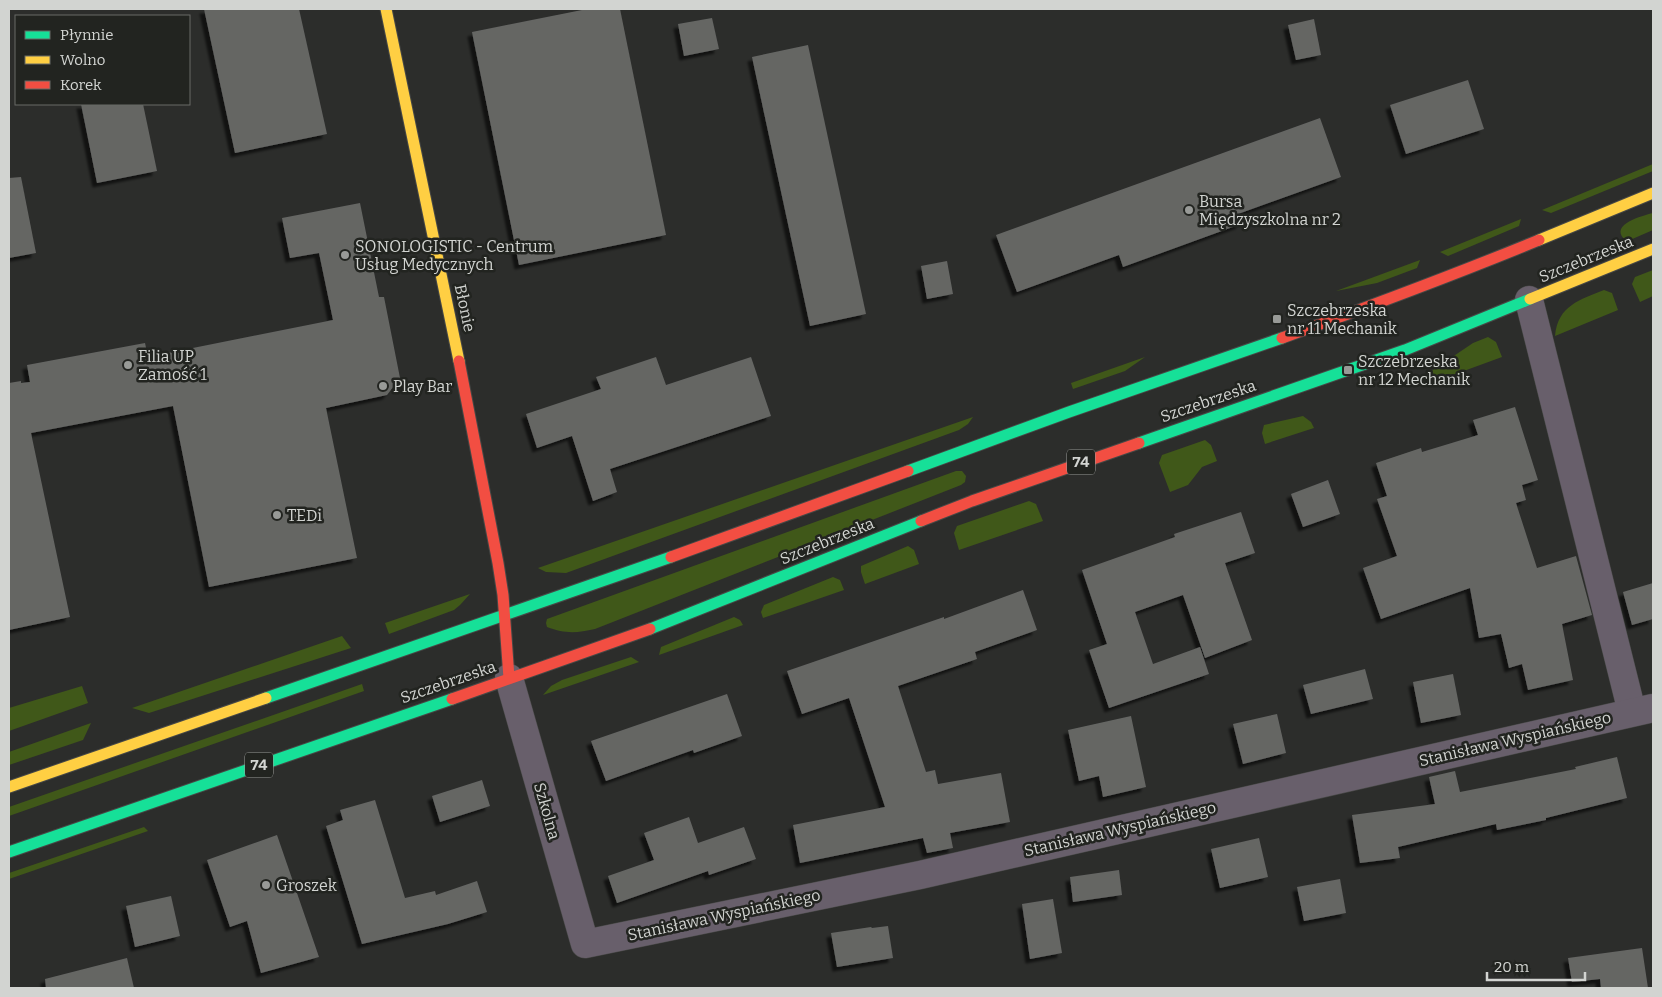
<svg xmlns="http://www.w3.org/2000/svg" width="1662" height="997" viewBox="0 0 1662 997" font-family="Bitter,serif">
<defs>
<filter id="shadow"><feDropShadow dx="-4.5" dy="4.5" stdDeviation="1" flood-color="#0009"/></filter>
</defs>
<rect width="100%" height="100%" fill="#2c2d2b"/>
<!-- green -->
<g fill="#405819">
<path d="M1653,164v7l-102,42 -9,-3z"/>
<path d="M1653,213v17l-23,10 -6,-1c-14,-15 18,-23 29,-26z"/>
<path d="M1521,219l-2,7 -71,30 -8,-4z"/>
<path d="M1420,260l-3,8 -40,15 -41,8z"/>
<path d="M1653,270v26l-13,6 -8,-18 3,-7z"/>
<path d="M1604,290l8,3 6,17 -63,26c3,-31 25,-36 49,-46z"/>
<path d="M1488,337l8,5 6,15 -71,26 -2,-5 1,-6 43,-29z"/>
<path d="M1145,357l-20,14 -52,18 -2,-6z"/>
<path d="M1303,416l8,6 3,6 -49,16 -3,-11 2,-8z"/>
<path d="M973,417l-5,7 -9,6 -393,143 -20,-1 -8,-4z"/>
<path d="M1205,440l6,5 6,16 -15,6 -14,18 -18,7 -11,-29 3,-8z"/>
<path d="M956,471h6l4,5 -1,6 -4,3 -366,144c-18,4 -30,5 -48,-2l-1,-4 1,-4z"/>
<path d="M1029,501l7,3 7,17 -84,29 -5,-17 3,-7z"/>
<path d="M908,546l6,4 5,14 -54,20 -4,-12v-6z"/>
<path d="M833,577l7,3 4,10 -81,28 -2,-6 3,-7z"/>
<path d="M470,594l-10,11 -6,5 -65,24 -4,-11z"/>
<path d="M734,617l6,3 3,5 -84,30 2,-8z"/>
<path d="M342,636l9,12 -202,65 -17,-5z"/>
<path d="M631,657l8,5 -96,33 8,-9 11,-6z"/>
<path d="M362,684l2,7 -355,125v-9z"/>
<path d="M82,686l6,17 -79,28v-23z"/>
<path d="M91,723l-8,17 -74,25v-13z"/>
<path d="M144,827l4,4 -139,48v-6z"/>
</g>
<!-- building -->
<g fill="#656664" filter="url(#shadow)">
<path d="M204,9h95l28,125 -92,19z"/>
<path d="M587,9h33l46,226 -147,30 -47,-233z"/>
<path d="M712,18l7,31 -35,7 -6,-32z"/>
<path d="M1314,19l7,36 -25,5 -8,-35z"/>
<path d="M808,45l58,269 -56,12 -58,-269z"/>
<path d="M1468,80l16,49 -78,25 -16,-49z"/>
<path d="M81,104h62l14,67 -60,12z"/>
<path d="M1320,118l21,59 -103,37 3,10 -118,43 -4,-12 -102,37 -21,-57z"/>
<path d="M21,177l15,76 -27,5v-80z"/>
<path d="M360,203l19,94h5l16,81 -13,17 -61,13 31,150 -148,29 -36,-181 -142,27 39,184 -61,13v-247l12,-2v2l9,-1 -3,-17 118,-22 3,14 185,-37 -14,-67 -29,5 -8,-40z"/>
<path d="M947,261l6,33 -26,5 -6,-33z"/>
<path d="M656,357l10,28 85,-28 20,59 -161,53 7,23 -24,9 -21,-65 -35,12 -11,-34 75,-25 -5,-12z"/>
<path d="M1515,407l23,73 -16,5 4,15 -10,3 21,65 39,-12 16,59 -30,9 11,56 -45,10 -6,-26 -13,4 -8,-34 -22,4 -9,-50 -89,31 -18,-51 34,-12 -20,-57 10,-3 -11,-33 45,-15 1,4 56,-17 -5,-15z"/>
<path d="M1328,480l12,34 -37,13 -12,-33z"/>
<path d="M1241,512l14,41 -30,10 27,77 -47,18 -22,-63 -48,17 18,52 47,-17 9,27 -100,34 -20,-58 18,-6 -25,-74 93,-33 -1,-3z"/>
<path d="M1653,583v36l-21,6 -9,-33z"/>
<path d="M1023,590l14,40 -62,22 2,7 -79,27 28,86 9,-2 3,14 63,-11 9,49 -60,11 3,15 -26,5 -4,-15 -123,25 -7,-38 92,-18 -36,-109 -47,16 -15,-43 157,-54v2z"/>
<path d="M1365,669l8,30 -62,15 -8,-29z"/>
<path d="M1453,674l8,41 -40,8 -8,-41z"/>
<path d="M727,694l15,42 -48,17 -1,-3 -87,31 -15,-40z"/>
<path d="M1277,714l9,39 -43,11 -10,-40z"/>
<path d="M1131,716l15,71 -43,10 -4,-21 -20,5 -11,-51z"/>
<path d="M1617,757l10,41 -81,20v2l-49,10 -1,-6 -98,23 2,11 -40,5 -8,-48 83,-11 -6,-27 26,-6 5,21 116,-23 -1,-2z"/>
<path d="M482,780l8,26 -50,16 -8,-26z"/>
<path d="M375,800l30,98 30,-7 1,4 41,-14 10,31 -39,12 -86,20 -36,-118 17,-6 -3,-10z"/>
<path d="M689,817l9,26 46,-16 12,32 -47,16 -1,-4 -91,32 -9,-27 46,-16 -10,-27z"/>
<path d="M277,835l42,122 -58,16 -14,-52 -17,6 -23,-67z"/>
<path d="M1259,838l9,39 -48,11 -9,-39z"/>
<path d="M1119,870l3,25 -49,7 -3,-25z"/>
<path d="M1340,879l6,34 -42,8 -7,-34z"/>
<path d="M171,896l9,40 -45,11 -9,-41z"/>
<path d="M1053,899l9,54 -32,6 -8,-55z"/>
<path d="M888,926l5,32 -56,9 -6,-34 40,-6 1,1z"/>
<path d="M1642,948l6,40h-47l-1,-9 -28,3 -4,-24z"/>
<path d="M127,958l7,30h-88l-1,-9z"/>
</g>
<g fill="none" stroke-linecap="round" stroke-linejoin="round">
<defs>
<g id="street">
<path d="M1529,300l103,412"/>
<path d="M509,678l76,266 335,-69 733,-167"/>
</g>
<g id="fast">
<path d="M1139,443l266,-93 125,-51"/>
<path d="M908,471l161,-59 213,-74"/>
<path d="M650,629l271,-108"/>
<path d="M266,698l405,-141"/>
<path d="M9,852l443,-153"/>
</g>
<g id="slow">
<path d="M386,9l73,352"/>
<path d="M1539,240l114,-47"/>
<path d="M1530,299l123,-50"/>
<path d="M9,787l257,-89"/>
</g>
<g id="jam">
<path d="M1282,338c86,-31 172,-63 257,-98"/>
<path d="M459,361l39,202 5,32 6,83"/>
<path d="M921,521l51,-20 167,-58"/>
<path d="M671,557l237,-86"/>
<path d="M452,699l198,-70"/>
</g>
</defs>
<!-- street casing -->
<use href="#street" stroke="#474846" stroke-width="29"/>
<!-- fast casing -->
<use href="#fast" stroke="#474846" stroke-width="13"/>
<!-- slow casing -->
<use href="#slow" stroke="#474846" stroke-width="13"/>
<!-- jam casing -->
<use href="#jam" stroke="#474846" stroke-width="13"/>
<!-- street -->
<use href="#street" stroke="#685f6b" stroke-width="28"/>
<!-- fast -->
<use href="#fast" stroke="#16e098" stroke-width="11"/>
<!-- slow -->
<use href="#slow" stroke="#ffcf43" stroke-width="11"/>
<!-- jam -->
<use href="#jam" stroke="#f24e42" stroke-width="11"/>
</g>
<!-- markers -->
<g fill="#989a97" stroke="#222420" stroke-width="2">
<circle cx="1189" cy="210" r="5"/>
<circle cx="345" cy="255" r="5"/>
<rect x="1272" y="314" width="10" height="10" rx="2.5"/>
<circle cx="128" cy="365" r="5"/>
<rect x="1343" y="365" width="10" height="10" rx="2.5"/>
<circle cx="383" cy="386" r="5"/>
<circle cx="277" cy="515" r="5"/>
<circle cx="266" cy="885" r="5"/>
</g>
<g text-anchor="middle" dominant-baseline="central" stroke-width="5" stroke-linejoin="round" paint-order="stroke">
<!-- shield labels -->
<g fill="#222420" stroke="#9d9f9c" stroke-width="1">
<rect x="1067" y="449.5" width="28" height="25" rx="4"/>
<rect x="245" y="752.5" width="28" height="25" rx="4"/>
</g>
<g font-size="15" font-weight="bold" fill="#d2d4d1">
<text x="1081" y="462">74</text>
<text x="259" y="765">74</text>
</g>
<!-- poi labels -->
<g font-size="16" fill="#d2d4d1" stroke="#222420" text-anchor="start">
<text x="1199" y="201">Bursa<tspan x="1199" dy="18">Międzyszkolna nr 2</tspan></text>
<text x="355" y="246">SONOLOGISTIC - Centrum<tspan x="355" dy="18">Usług Medycznych</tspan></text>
<text x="1287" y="310">Szczebrzeska<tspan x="1287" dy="18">nr 11 Mechanik</tspan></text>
<text x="138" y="356">Filia UP<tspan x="138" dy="18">Zamość 1</tspan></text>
<text x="1358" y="361">Szczebrzeska<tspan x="1358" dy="18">nr 12 Mechanik</tspan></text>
<text x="393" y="386">Play Bar</text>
<text x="287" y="515">TEDi</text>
<text x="276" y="885">Groszek</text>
</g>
<!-- street labels -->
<g font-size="16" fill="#d2d4d1" stroke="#222420">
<text transform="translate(1586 259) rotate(-22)">Szczebrzeska</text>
<text transform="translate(465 308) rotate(78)">Błonie</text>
<text transform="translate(1208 401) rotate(-19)">Szczebrzeska</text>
<text transform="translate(827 541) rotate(-22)">Szczebrzeska</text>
<text transform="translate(448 682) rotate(-19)">Szczebrzeska</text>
<text transform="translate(1515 739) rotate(-13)">Stanisława Wyspiańskiego</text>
<text transform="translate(547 811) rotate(74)">Szkolna</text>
<text transform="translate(1120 829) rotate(-13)">Stanisława Wyspiańskiego</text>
<text transform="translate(724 915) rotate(-12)">Stanisława Wyspiańskiego</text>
</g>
</g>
<!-- border -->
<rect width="1662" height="997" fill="none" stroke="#d2d4d1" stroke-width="20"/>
<!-- legend -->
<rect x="15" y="15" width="175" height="90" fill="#222420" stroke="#686a67"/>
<rect x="25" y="31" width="25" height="8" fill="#16e098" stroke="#686a67"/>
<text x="60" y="40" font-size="15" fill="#d2d4d1">Płynnie</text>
<rect x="25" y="56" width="25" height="8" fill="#ffcf43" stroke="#686a67"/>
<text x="60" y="65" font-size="15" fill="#d2d4d1">Wolno</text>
<rect x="25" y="81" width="25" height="8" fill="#f24e42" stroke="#686a67"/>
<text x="60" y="90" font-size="15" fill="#d2d4d1">Korek</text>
<!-- scale -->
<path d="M1487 972v8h98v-8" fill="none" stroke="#d2d4d1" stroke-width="2.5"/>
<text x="1494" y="972" font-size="15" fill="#d2d4d1" stroke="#222420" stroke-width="4" paint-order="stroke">20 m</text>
</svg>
